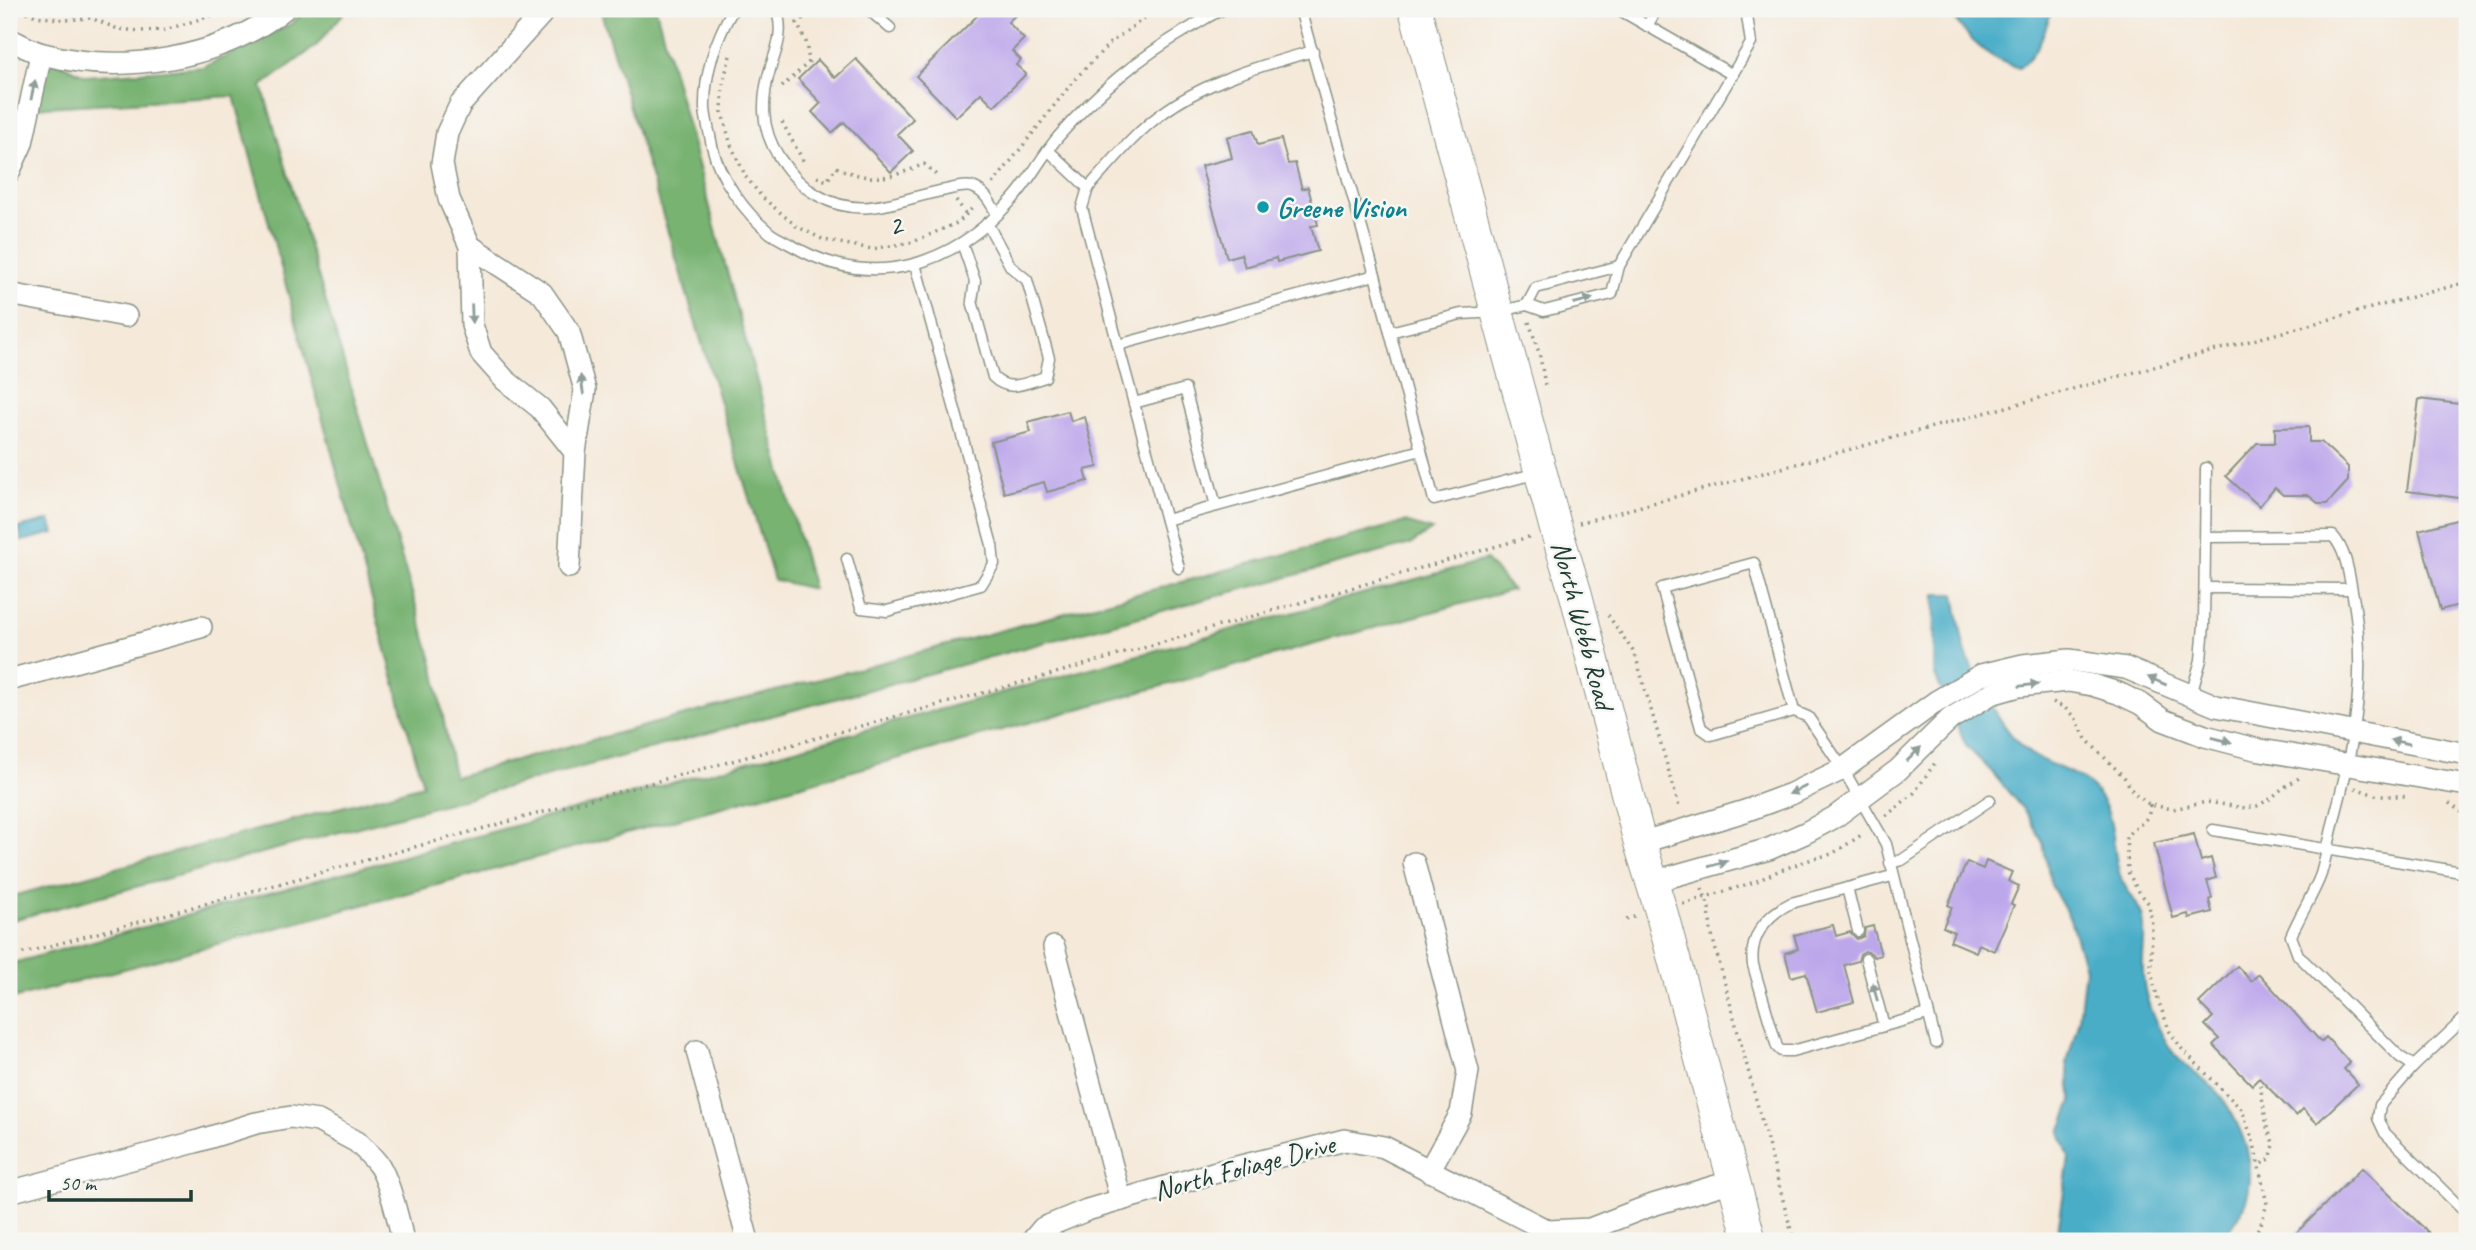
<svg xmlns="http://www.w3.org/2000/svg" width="2476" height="1250" viewBox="0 0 2476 1250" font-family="Caveat,sans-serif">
<rect width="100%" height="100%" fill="#f6f6f2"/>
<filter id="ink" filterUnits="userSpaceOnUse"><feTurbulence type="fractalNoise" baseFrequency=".0143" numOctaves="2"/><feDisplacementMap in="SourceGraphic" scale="14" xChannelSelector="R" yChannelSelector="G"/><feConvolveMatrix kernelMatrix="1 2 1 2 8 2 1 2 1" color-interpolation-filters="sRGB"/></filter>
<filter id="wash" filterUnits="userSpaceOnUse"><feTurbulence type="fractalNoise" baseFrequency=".00686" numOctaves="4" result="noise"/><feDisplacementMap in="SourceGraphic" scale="28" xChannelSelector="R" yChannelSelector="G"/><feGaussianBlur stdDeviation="1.57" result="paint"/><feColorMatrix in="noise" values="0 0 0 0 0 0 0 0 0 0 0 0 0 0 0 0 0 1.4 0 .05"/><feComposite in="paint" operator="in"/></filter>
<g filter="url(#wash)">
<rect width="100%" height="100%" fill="#f5e9d9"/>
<!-- forest -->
<g fill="#78b372" stroke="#4c7853" stroke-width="2">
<path d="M306,9h41l-31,37 -54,40 172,581 20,110 951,-255 27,8 -21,14 -1402,377v-24l414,-112 -189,-689 -205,12 12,-54 45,22 118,-9 87,-43z"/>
<path d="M600,9h56l157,580 -39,-9z"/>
<path d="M1486,560l26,30 -1071,294 -432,116v-36z"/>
</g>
<!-- water -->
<g fill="#49adc8" stroke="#34757e" stroke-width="2">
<path d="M1949,9h103c-8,25 -12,41 -33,59 -32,-9 -54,-31 -70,-59z"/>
<path d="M50,520l4,13 -32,8 -3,-13z"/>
<path d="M1935,594h20c4,20 5,43 12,62 10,26 42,87 67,100 23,13 50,17 66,41 17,24 11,54 21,81 6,15 19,26 22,41 3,15 0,28 0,42 -1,16 2,33 7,47 6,15 13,30 22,43 10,14 26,24 39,35 17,15 30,43 36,64 9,38 -2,65 -28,91h-160l-2,-4 12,-80 -9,-25 12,-31 -5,-38 12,-44 6,-51 -15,-49 -19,-34 -8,-42 -16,-29 -36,-43 -25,-25 -32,-73z"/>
</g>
<g id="blocks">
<!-- building -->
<g fill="#bda7eb">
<path d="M984,9h38l-14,13 16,17 -12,12 9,9 -5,5 10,9 -32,32 -13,-13 -25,24 -40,-41z"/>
<path d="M856,59l57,60 -16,15 16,17 -22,21 -47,-50 -12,11 -20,-21 9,-9 -23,-24 20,-19 17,18z"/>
<path d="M1253,130l5,15 23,-6 7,25 7,-1 7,26 6,-2 10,38 -7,1 7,25 -41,11 -1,-4 -31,9 -4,-13 -14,4 -26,-92 31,-8 -5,-21z"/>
<path d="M2419,399l48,6v94l-60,-8z"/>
<path d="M1068,411l3,10 14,-4 13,50 -13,3 3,11 -41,11 -3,-10 -40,11 -13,-51 40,-10 -3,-10z"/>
<path d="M2309,427v15h12l27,25v14l-21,23h-8l-11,-9h-25l-8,-7 -16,18 -33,-30 31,-33h18v-15z"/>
<path d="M2467,517v86l-27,7 -21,-80z"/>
<path d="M2194,834l7,27 10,-3 5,20 -9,3 5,17 -3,2 3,12 -23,6 -1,-4 -15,4 -19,-75z"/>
<path d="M1986,861l26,11 -4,9 11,5 -8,18 3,1 -20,46 -15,-7 -3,8 -26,-11 4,-9 -11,-5 9,-20 -4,-2 19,-43 16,7z"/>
<path d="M1833,925l3,11 14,-4 7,7 7,-3 1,-8 8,-2 8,29 -7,2 -3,-4 -6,-2 -5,3 -2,7 -14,4 10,37 -37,10 -11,-39 -15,4 -6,-24 13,-4 -4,-14z"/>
<path d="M2237,966l14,15 8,-7 62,68 5,-5 24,26 -6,6 14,15 -41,39 -14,-14 -7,7 -37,-38 -7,7 -39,-40 6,-6 -14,-14 8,-8 -14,-14z"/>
<path d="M2362,1168l67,65 -9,8h-132z"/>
</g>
</g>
</g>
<g filter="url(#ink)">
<use href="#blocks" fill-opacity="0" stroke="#8a9386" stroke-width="2"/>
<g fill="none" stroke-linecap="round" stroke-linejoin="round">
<defs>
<g id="service">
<path d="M733,9c-17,30 -29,65 -28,100 1,12 5,25 7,37 7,31 33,67 58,87 7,5 16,9 23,13 80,46 158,20 218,-45 18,-19 30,-44 47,-64 39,-45 79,-78 130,-108 12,-7 24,-16 37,-20"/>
<path d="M776,9c8,20 2,37 -5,57 -10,32 -11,62 8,91 10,15 22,29 38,38 46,27 82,3 129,-5 8,-2 18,-5 26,-3 13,4 19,17 25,27"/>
<path d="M868,9l22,19"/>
<path d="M1618,9l115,66"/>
<path d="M1647,26l10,-17"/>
<path d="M1048,150l40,38c23,-25 45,-53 72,-73 45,-34 100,-49 153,-64"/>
<path d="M1088,188l-6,20 36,137 257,-70 -75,-266"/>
<path d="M962,243l13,38 -3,20 21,76c16,16 32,6 52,0l4,-19 -22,-78 -16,-13 -24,-44"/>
<path d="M1375,275l59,225 104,-27"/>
<path d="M1527,305l9,-17 83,-22"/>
<path d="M1390,332l71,-18 37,-2 29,-7 17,6 68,-17 7,-28 132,-223 -5,-34"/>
<path d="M1118,345l61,223"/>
<path d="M1134,403l51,-14 31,117"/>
<path d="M1166,520l255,-70"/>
<path d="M2206,537l127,-1c14,16 16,40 20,60 14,77 3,140 -17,216 -5,20 -9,41 -15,62 -8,22 -21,40 -30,62l7,19 102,102 14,9 53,-50"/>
<path d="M847,559l14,49 26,3 94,-26 13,-21 -2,-19 -77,-281"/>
<path d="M2206,588l145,1"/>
<path d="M2191,695l10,-35 3,-35 2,-157"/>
<path d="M1794,711l-83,24 -10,-7 -39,-140 92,-25 40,148 14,6 35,52 43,75 50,199"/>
<path d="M2213,830l254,43"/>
<path d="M1890,863l12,-3 88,-60"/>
<path d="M1892,876l-101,27c-25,12 -42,34 -38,62l24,82 4,4h11l136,-37"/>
<path d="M1847,888l11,43"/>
<path d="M1866,959l18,67"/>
<path d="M2414,1066l-34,39 -2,13 7,15 82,81"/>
</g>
<g id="minor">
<path d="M546,9l-86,96 -13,28 -5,31 7,35 21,47 2,79 9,28 24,27 35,28 35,44"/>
<path d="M9,39c11,5 22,12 34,15 78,21 177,6 241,-45"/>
<path d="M9,172l13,-29 19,-89"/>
<path d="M470,246l72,47 27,39 16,58 -10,62 -6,115"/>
<path d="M9,294l117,22"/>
<path d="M9,680l192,-53"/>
<path d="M1640,843l105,-32 46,-17 52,-25 94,-68 44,-26 42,-10 46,-5 57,8 90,38 251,48"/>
<path d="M1414,863l54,208 -7,42 -32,58"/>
<path d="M1652,882l117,-33 36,-16 30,-16 63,-47 52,-51 41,-25 28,-8 49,-5 24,4 26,8 23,11 22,16 42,16 50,13 212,36"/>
<path d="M1054,947l67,253"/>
<path d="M697,1051l51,190"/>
<path d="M9,1192l186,-50 61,-19 35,-6 27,4 39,21c7,7 17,16 23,25 10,17 19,54 23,74"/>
<path d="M1032,1241l11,-13 44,-18 126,-37 132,-33 39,7 164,84 42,-2 59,-23 84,-25"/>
</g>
<path id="secondary" d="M1415,9l141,520 20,66 64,248 21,68 89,330"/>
</defs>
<!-- service casing -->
<use href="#service" stroke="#8a9386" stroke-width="13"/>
<!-- minor casing -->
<use href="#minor" stroke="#8a9386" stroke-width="24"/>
<!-- secondary casing -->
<use href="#secondary" stroke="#8a9386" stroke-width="34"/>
<!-- path -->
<g stroke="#8a9386" stroke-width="3.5" stroke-dasharray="2 5" stroke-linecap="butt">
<path d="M20,9l16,7 29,4 26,-2 27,11 22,2 25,-1 67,-21"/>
<path d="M730,56l-7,27 -1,30 9,32 15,32 16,20 34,29 28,14 48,9 41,-7 46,-20 15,-16"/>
<path d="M782,87l27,-25 -3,-20 -9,-19 9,-7"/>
<path d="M782,122l23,42"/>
<path d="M817,177l10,4 9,-14c35,16 54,12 88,-3l15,13"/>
<path d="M993,184l82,-105 35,-36 47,-34"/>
<path d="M956,200l10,14"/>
<path d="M1529,322l11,34 5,29"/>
<path d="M1579,523l888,-241"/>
<path d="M1608,615l27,39 45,156"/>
<path d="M2053,702l12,6 11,11 10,20 38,38 9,15 17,13 23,4 34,-7 39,6 11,-2 13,-7 13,-11 16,-10"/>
<path d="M2355,788l23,8h27"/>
<path d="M2449,803l18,13"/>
<path d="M2150,805c0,19 -13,18 -24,32l2,35 9,17 12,15 3,21 -1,47 7,28 12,32 12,17 60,61 12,34 13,60 -6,20 -11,17"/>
<path d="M1886,816l28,-23 21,-30"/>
<path d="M1702,888l7,20 2,24 83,309"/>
<path d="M1683,904l72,-22 23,-11 37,-13 17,-4 31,-20"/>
<path d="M1626,919l12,-3"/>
<path d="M9,957l1040,-282 483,-139"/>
<path d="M2259,1078l8,49 7,18 -4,14 -11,6"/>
</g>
<!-- service -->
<use href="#service" stroke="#fff" stroke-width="10"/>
<!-- minor -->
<use href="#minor" stroke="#fff" stroke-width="21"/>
<!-- secondary -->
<use href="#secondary" stroke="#fff" stroke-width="32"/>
</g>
<!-- one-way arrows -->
<defs><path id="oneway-solid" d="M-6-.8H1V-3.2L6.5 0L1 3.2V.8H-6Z" transform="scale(1.75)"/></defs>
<g fill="#8f9e9a">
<use href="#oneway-solid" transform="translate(33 90) rotate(-78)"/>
<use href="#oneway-solid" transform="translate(1583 301) rotate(-14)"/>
<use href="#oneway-solid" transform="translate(472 314) rotate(88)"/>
<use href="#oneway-solid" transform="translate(582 385) rotate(-99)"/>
<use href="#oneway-solid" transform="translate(2157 681) rotate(-157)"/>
<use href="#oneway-solid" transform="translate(2029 685) rotate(-7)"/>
<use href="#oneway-solid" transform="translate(2222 740) rotate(14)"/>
<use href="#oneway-solid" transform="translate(2400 742) rotate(-169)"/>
<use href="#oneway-solid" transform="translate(1914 754) rotate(-45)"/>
<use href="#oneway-solid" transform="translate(1798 790) rotate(155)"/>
<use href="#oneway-solid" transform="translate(1718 864) rotate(-16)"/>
<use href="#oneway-solid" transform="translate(1875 992) rotate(-105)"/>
</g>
</g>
<!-- markers -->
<circle fill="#0f9aa8" stroke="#f6f6f2" stroke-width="2.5" cx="1263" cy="207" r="7"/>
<g text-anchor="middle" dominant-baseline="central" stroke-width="5" stroke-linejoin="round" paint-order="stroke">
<!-- culture labels -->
<g font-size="28" font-weight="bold" fill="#0d838f" stroke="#f6f6f2" text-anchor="start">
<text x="1277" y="207">Greene Vision</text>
</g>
<!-- street labels -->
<g font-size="28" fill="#1f3d34" stroke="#f6f6f2">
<text transform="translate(895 225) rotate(-13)">2</text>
<text transform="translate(1583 625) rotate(75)">North Webb Road</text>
<text transform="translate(1244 1167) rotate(-15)">North Foliage Drive</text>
</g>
</g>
<!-- margin -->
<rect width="2476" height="1250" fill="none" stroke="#f6f6f2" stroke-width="35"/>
<!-- scale -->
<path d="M49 1190v10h142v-10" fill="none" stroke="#1f3d34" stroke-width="3.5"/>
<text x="60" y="1190" font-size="21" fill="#1f3d34" stroke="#f6f6f2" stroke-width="5" paint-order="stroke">50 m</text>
</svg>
